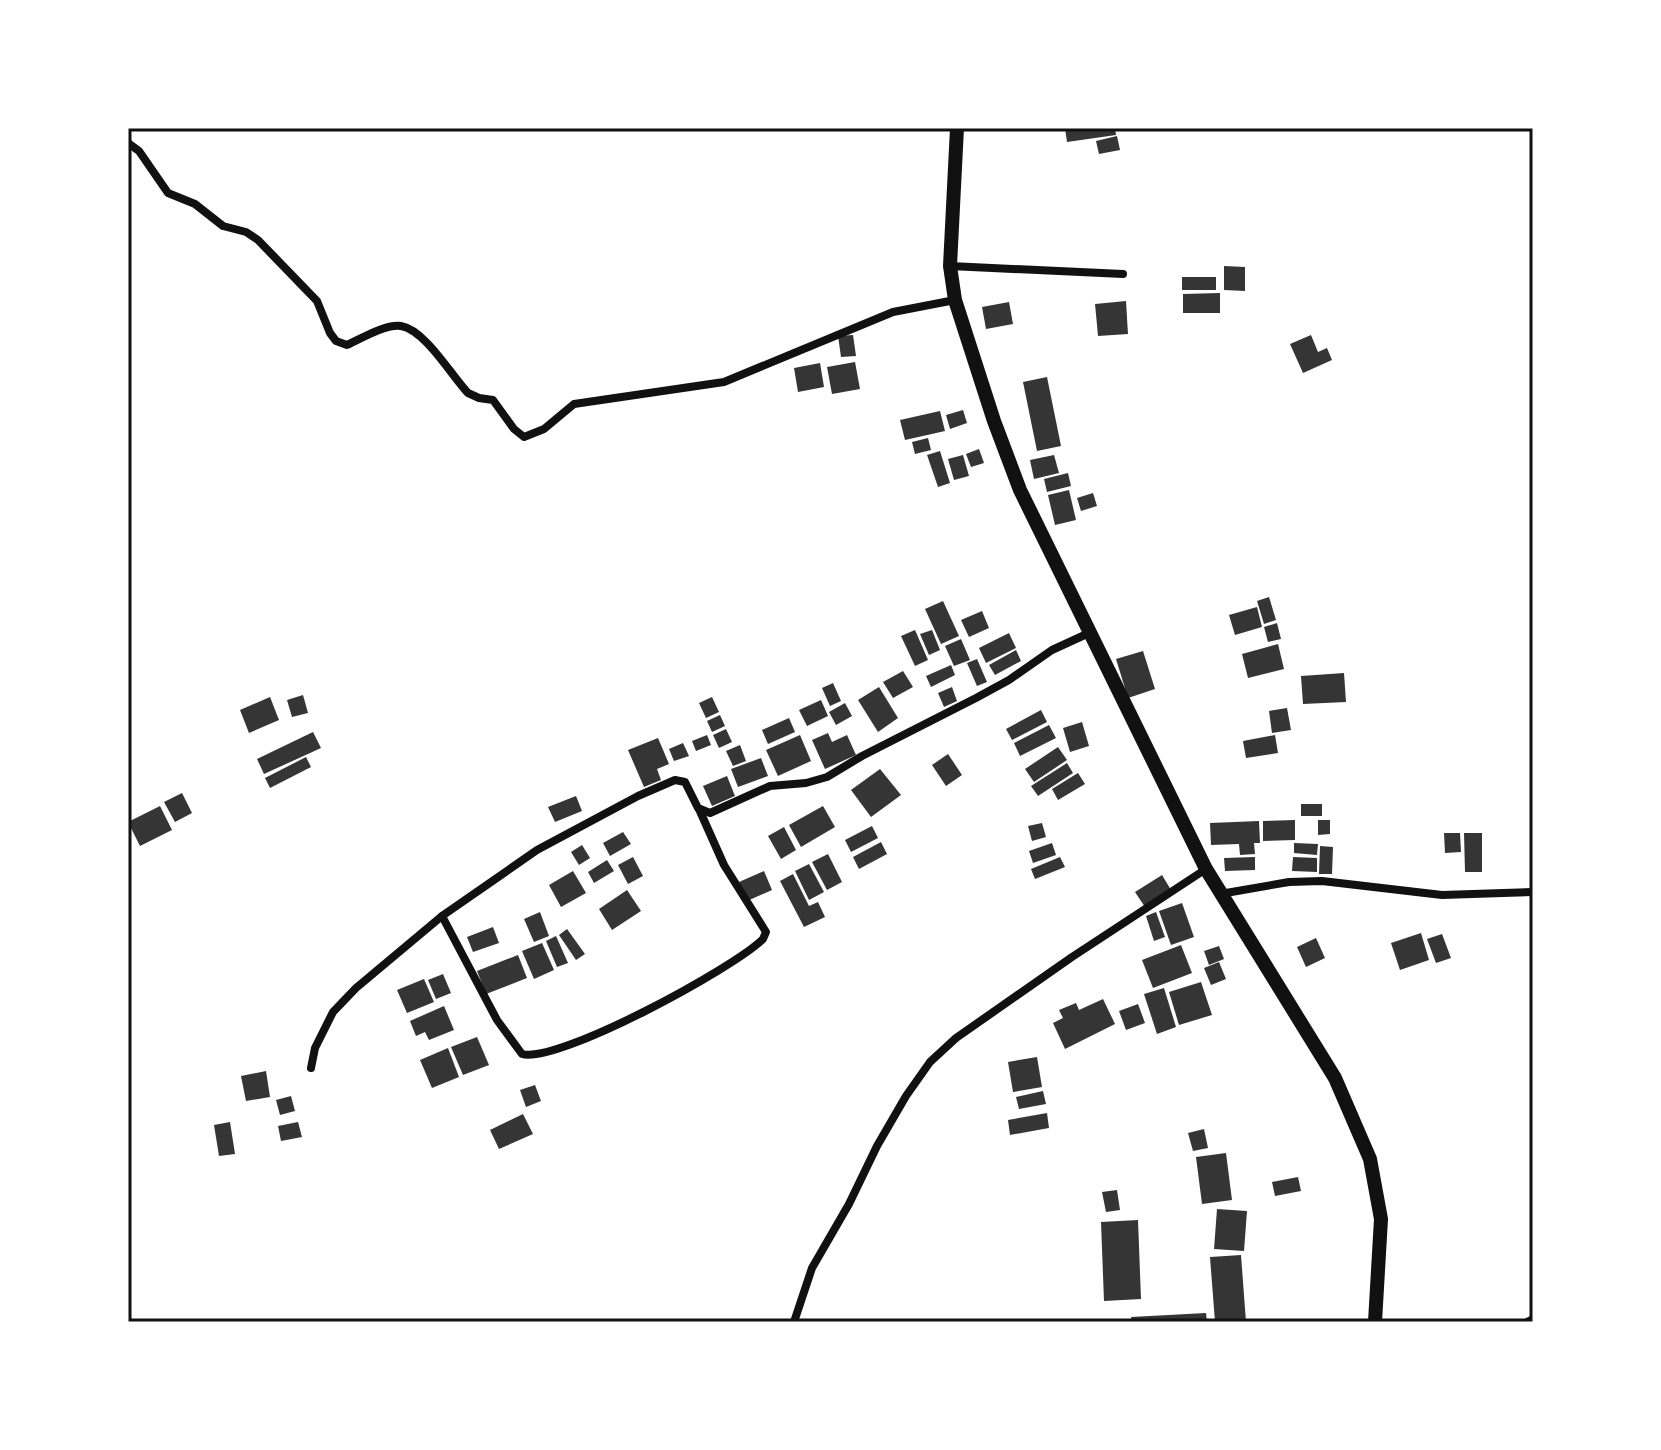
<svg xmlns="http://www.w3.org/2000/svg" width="1661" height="1450" viewBox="0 0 1661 1450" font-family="'Noto Sans',sans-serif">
<rect width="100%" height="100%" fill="#fff"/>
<!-- building -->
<g fill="#353535">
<path d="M1065,128h50l1,7 -49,7z"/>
<path d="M1117,136l3,14 -21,4 -3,-13z"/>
<path d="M1224,266l21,1v24l-21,-1z"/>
<rect x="1182" y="277" width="34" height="13"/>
<path d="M1220,293v20h-37v-19z"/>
<path d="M1126,301l2,33 -30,2 -3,-32z"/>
<path d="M1009,302l4,22 -27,5 -4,-22z"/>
<path d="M853,335l3,21 -15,1 -3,-21z"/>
<path d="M1311,335l7,17 9,-4 5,12 -29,13 -13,-29z"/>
<path d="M855,362l5,27 -28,5 -5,-27z"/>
<path d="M820,363l4,24 -26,5 -4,-24z"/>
<path d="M1047,377l14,69 -24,5 -14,-69z"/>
<path d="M963,410l4,13 -17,6 -4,-14z"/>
<path d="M940,411l5,20 -40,9 -5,-20z"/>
<path d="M928,438l3,12 -16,4 -3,-12z"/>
<path d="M979,449l5,14 -13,4 -5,-13z"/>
<path d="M940,451l10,32 -12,4 -11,-32z"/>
<path d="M963,455l6,21 -15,4 -6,-21z"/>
<path d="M1054,455l5,18 -25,6 -4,-19z"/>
<path d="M1068,473l3,13 -24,6 -3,-13z"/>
<path d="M1069,490l7,30 -21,5 -7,-30z"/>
<path d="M1093,493l4,13 -16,5 -4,-13z"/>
<path d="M1269,597l7,23 -12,4 -7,-23z"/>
<path d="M943,601l16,35 -18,8 -16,-35z"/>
<path d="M1257,607l5,20 -27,8 -6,-20z"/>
<path d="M982,611l7,17 -20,9 -8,-17z"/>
<path d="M1277,623l4,16 -13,3 -4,-15z"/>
<path d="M915,630l13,30 -13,6 -14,-30z"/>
<path d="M932,630l8,20 -11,5 -9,-21z"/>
<path d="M1009,633l7,15 -30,15 -7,-15z"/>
<path d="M961,639l9,21 -16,6 -9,-20z"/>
<path d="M1278,644l6,25 -36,9 -6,-24z"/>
<path d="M1016,650l5,11 -26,14 -6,-10z"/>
<path d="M1143,651l12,38 -27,9 -12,-39z"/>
<path d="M977,659l10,23 -10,4 -10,-23z"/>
<path d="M951,665l4,10 -24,12 -5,-11z"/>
<path d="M903,671l10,16 -20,11 -10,-16z"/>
<path d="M1344,673l2,29 -43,2 -2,-28z"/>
<path d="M833,683l8,18 -11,5 -8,-18z"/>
<path d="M879,687l19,31 -20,14 -20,-32z"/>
<path d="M952,687l5,14 -13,6 -6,-14z"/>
<path d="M303,695l5,18 -16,4 -5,-17z"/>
<path d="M270,697l9,23 -30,13 -9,-23z"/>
<path d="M712,697l7,15 -13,6 -7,-15z"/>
<path d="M821,700l7,16 -21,10 -8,-16z"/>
<path d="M845,703l7,13 -16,9 -7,-13z"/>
<path d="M1287,708l4,22 -19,3 -3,-22z"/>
<path d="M1041,710l6,12 -35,18 -6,-11z"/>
<path d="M720,715l5,11 -13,6 -5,-11z"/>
<path d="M789,718l6,14 -27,12 -6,-14z"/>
<path d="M1082,722l7,24 -19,6 -7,-24z"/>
<path d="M1049,725l7,13 -36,18 -6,-13z"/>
<path d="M726,729l6,13 -13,6 -6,-13z"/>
<path d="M313,732l8,16 -57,26 -7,-15z"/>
<path d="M828,733l4,9 15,-7 9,20 -31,14 -13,-29z"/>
<path d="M707,735l4,10 -15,6 -4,-10z"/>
<path d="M800,735l11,26 -33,15 -12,-26z"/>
<path d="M1275,735l3,18 -32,5 -3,-17z"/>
<path d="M658,738l11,26 -12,5 4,11 -17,7 -16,-37z"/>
<path d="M683,743l6,13 -15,5 -5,-12z"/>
<path d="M740,745l6,16 -13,5 -7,-15z"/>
<path d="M1058,747l9,13 -33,22 -9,-13z"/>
<path d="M948,754l14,21 -16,11 -14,-21z"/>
<path d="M306,757l5,10 -41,21 -5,-10z"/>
<path d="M761,758l7,18 -30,11 -7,-18z"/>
<path d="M1067,763l6,10 -35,23 -7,-10z"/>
<path d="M880,769l21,26 -30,22 -20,-27z"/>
<path d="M1078,773l7,11 -27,16 -6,-11z"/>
<path d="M727,776l8,20 -23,10 -9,-20z"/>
<path d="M182,793l10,20 -17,9 -11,-20z"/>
<path d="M576,796l6,15 -27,11 -7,-15z"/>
<rect x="1301" y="804" width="21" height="12"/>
<path d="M160,806l12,24 -32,16 -12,-24z"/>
<path d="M823,806l12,21 -34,20 -12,-22z"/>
<path d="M1295,820v20l-32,1v-20z"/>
<path d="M1318,820h12v14l-12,1z"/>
<path d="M1259,821l1,22h-6l1,11 -15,1 -1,-11 -28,1 -1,-22z"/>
<path d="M1042,823l4,14 -14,4 -4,-15z"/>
<path d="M872,826l6,12 -27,14 -6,-12z"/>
<path d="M784,827l12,23 -15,9 -13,-23z"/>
<path d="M623,832l8,12 -21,12 -7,-13z"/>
<path d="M1444,833h16l1,19 -16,1z"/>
<path d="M1464,833h18v39h-17z"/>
<path d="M881,842l6,12 -28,15 -6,-12z"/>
<path d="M1052,843l4,12 -23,8 -4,-12z"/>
<path d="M1294,843l24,1 -1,11 -23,-2z"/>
<path d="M582,845l8,13 -11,7 -8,-13z"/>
<path d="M1320,846l13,1 -1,27h-13z"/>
<path d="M828,854l14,28 -15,8 -15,-28z"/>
<path d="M633,857l10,19 -15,8 -10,-19z"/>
<path d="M1060,857l5,10 -30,12 -4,-10z"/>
<path d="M1255,857v13l-30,1 -1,-13z"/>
<path d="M1293,857l24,1v14l-25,-1z"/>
<path d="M607,860l7,11 -20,12 -6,-11z"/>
<path d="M809,864l15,28 -15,8 -14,-29z"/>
<path d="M573,871l13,22 -25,14 -12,-22z"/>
<path d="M764,871l8,19 -25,11 -8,-19z"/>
<path d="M793,874l16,32 9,-4 7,15 -21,10 -24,-46z"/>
<path d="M1162,875l9,15 -26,17 -10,-15z"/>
<path d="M627,890l14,21 -29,19 -13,-21z"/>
<path d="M1182,903l12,34 -23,8 -12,-34z"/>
<path d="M540,912l9,24 -15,6 -10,-23z"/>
<path d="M1156,912l9,25 -11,4 -8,-25z"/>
<path d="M493,927l6,16 -26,9 -6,-15z"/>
<path d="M567,929l18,25 -9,6 -17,-25z"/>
<path d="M1421,933l8,27 -29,10 -9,-27z"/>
<path d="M1442,934l9,24 -15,5 -9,-24z"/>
<path d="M556,936l12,27 -11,4 -11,-26z"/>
<path d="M1316,938l9,20 -19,9 -9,-20z"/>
<path d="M542,943l12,27 -20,9 -12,-28z"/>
<path d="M1181,945l11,28 -39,15 -11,-28z"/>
<path d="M1219,946l5,13 -15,6 -5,-14z"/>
<path d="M518,955l9,23 -41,16 -9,-23z"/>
<path d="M1219,962l7,17 -15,6 -7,-17z"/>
<path d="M443,974l8,19 -15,6 -8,-19z"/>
<path d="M424,979l10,23 -27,11 -10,-23z"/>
<path d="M1201,982l11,33 -33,10 -10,-33z"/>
<path d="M1164,988l12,39 -19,7 -13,-40z"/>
<path d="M1103,999l12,25 -50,25 -12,-26 10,-5 -4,-8 17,-7 3,7z"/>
<path d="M1138,1004l7,19 -19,7 -7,-19z"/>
<path d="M444,1006l10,24 -25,10 -4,-8 -9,4 -6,-15z"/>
<path d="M477,1037l12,28 -26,10 -12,-28z"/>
<path d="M448,1048l11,29 -27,11 -12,-28z"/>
<path d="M1037,1057l5,30 -29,5 -5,-30z"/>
<path d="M266,1071l4,26 -24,4 -5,-25z"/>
<path d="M535,1085l6,16 -15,6 -6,-17z"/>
<path d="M1043,1091l3,13 -27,5 -3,-12z"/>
<path d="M291,1096l4,15 -15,4 -4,-15z"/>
<path d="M1047,1113l2,15 -39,7 -2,-15z"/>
<path d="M523,1114l10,20 -34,15 -9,-19z"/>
<path d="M230,1122l5,32 -16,2 -5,-31z"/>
<path d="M298,1122l4,15 -21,4 -3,-15z"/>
<path d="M1204,1129l4,19 -15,3 -5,-18z"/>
<path d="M1226,1153l6,47 -30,4 -6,-47z"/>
<path d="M1298,1177l3,14 -26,5 -3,-14z"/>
<path d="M1117,1190l3,20 -14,2 -4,-20z"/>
<path d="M1217,1209l30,2 -3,40 -30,-2z"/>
<path d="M1138,1220l3,79 -37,2 -3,-79z"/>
<path d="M1241,1255l5,67h-31l-5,-65z"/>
<path d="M1206,1313l1,9h-75l-1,-5z"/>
</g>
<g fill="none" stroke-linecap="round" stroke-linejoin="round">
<!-- minor -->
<g stroke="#111" stroke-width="8">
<path d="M128,143l11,8 29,42 27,11 28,22 23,6 12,8 59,61 13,32 6,8 11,4c15,-7 38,-21 54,-19 24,4 50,49 67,67l11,5 14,2 21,29 10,8 20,-8 30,-25 150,-22 169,-70 62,-12"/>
<path d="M950,266l173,8"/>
<path d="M1220,894l69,-12 33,-1 120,14 91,-3"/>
<path d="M442,916l55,104 25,34c36,10 212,-86 241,-115l3,-7 -42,-67 -25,-56"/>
<path d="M311,1068l4,-20 18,-36 23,-24 86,-72 95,-66 101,-54 37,-16 10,2 13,26 12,5 60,-27 36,-3 21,-6 35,-21 114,-58 33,-18 43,-30 37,-17"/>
<path d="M794,1322l18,-54 37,-64 28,-58 29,-50 24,-34 26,-24 116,-81 134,-88"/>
<path d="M1527,1322l6,-3"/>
</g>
<!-- primary -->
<path stroke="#111" stroke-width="14" d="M957,128l-7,138 5,34 39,121 26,69 186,379 129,209 35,81 11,60 -6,103"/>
</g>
<!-- border -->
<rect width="1661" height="1450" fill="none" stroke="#ffffff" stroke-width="260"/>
<rect x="130" y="130" width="1401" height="1190" fill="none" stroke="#111" stroke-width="3"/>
</svg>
